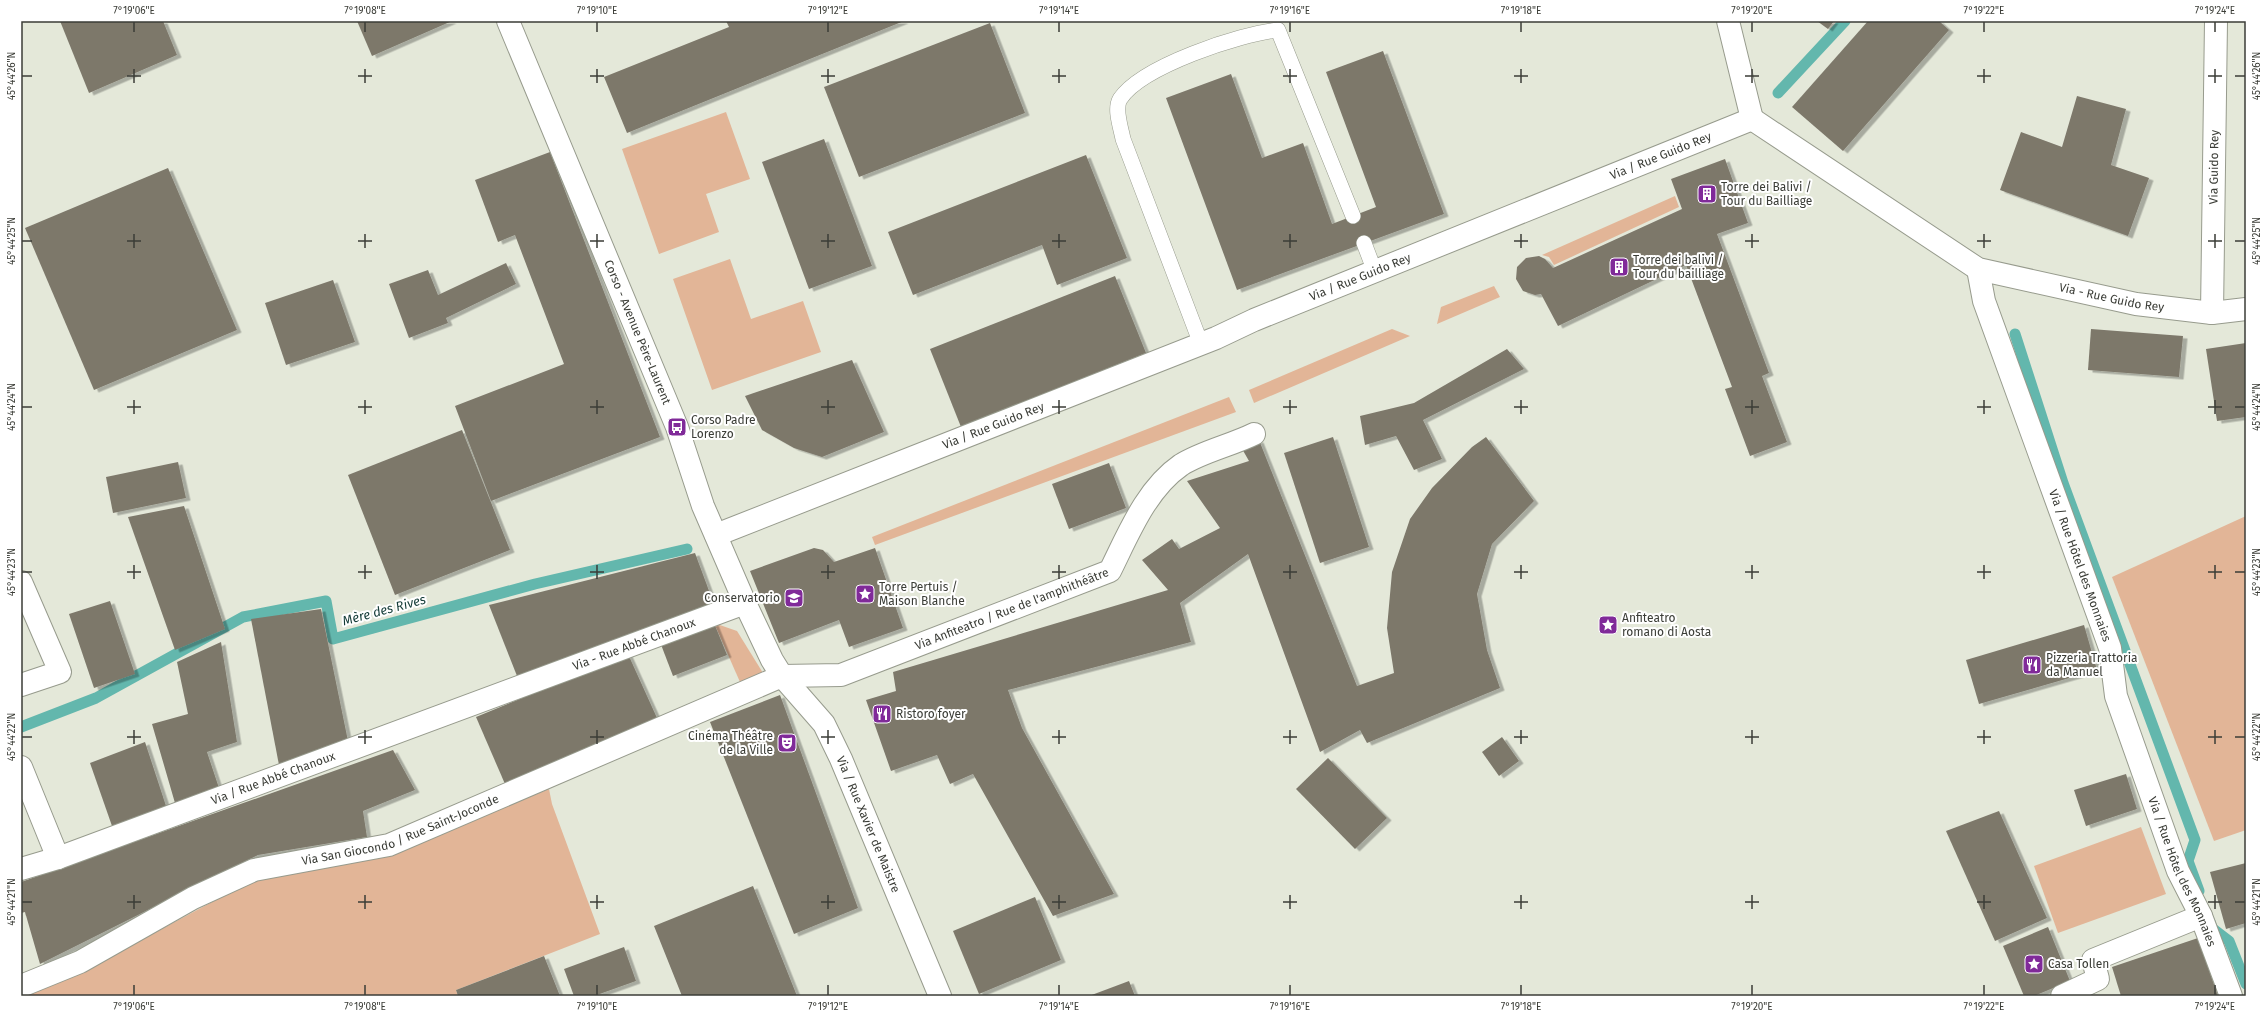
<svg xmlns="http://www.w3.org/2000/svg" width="2267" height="1017" viewBox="0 0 2267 1017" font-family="'Fira Sans',sans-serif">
<defs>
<filter id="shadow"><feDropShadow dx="4.5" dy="2.5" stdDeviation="0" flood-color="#0004"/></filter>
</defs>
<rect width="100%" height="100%" fill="#e4e8d9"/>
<!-- green -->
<g fill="#e2b597">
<path d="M726,112l24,67 -44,15 13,38 -60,22 -37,-105z"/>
<path d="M1675,196l4,11 -125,58 -5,-8 -7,-2z"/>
<path d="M730,259l21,60 52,-18 18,51 -109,38 -39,-111z"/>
<path d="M1494,286l6,11 -63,27 4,-17z"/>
<path d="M1392,329l18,7 -156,67 -5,-13z"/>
<path d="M1229,397l7,15 -361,133 -3,-8z"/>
<path d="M2246,516v314l-32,11 -102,-264z"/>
<path d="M714,623l23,8 26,42 -23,9z"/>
<path d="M549,789l3,15 48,130 -144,56 2,6h-437l64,-26 170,-91 140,-27z"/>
<path d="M2141,827l25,67 -108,39 -24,-67z"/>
</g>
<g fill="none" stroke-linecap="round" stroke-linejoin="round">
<!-- stream -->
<g stroke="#63b7ad" stroke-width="11">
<path d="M1778,93l67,-72"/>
<path d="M2015,334l48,149 132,357 -7,21 11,30"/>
<path d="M21,727l75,-29 147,-81 83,-16 7,38 202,-55 152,-35"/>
<path d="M2210,922l2,6 17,13 17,43"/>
</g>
</g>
<!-- building -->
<g fill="#7d786b" filter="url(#shadow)">
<path d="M60,21h103l14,34 -88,38z"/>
<path d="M357,21h95l-80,35z"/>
<path d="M726,21h178l-277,112 -23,-56 125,-50z"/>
<path d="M1817,21h17l-6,8z"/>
<path d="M1868,21h71l10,9 -106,121 -51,-44z"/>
<path d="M990,23l35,90 -166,64 -35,-90z"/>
<path d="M1383,51l61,163 -207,76 -71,-192 65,-24 31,84 41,-15 29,81 44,-17 -50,-135z"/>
<path d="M2077,96l49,13 -15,56 38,13 -21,58 -128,-46 21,-58 41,15z"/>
<path d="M824,139l48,127 -63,23 -47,-127z"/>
<path d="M550,152l110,285 -169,64 -36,-95 109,-42 -49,-129 -17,7 -23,-62z"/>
<path d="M1086,155l41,103 -70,27 -15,-40 -129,50 -25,-63z"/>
<path d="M1725,159l23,64 -31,11 52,139 -7,3 25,66 -37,14 -25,-67 7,-2 -46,-122 -128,61 -17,-32 -6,1 -12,-4 -7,-12 1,-12 9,-9 13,-2 6,3 8,9 129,-59 -11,-30z"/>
<path d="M168,168l69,162 -143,60 -69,-162z"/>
<path d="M506,263l10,21 -70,34 2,5 -39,15 -20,-54 39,-14 10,25z"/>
<path d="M1115,276l31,77 -185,74 -31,-78z"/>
<path d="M333,280l22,62 -69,23 -21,-62z"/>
<path d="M2091,329l92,7 -4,41 -91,-7z"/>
<path d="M2246,343v74l-29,4 -11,-72z"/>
<path d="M1507,349l17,20 -101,51 19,39 -28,11 -18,-34 -31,9 -5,-29 54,-13z"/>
<path d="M852,360l32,72 -62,25 -28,-9 -32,-18 -17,-34z"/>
<path d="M462,430l48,120 -115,45 -47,-120z"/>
<path d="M1333,437l36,110 -49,16 -36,-110z"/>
<path d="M1486,437l48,64 -42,43 -15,50 10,56 13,38 -133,55 -7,-13 -40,22 -72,-198 -68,49 11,39 -183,48 14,38 92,166 -61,22 -80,-142 -23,10 -13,-29 -46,16 -25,-71 30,-9 -3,-19 275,-82 -26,-30 30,-21 7,10 41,-21 -33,-47 62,-20 -8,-14 18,-7 98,246 37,-13 -7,-45 5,-56 18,-53 22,-31 40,-41z"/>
<path d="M178,462l8,36 -73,15 -7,-36z"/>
<path d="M1109,463l17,45 -57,21 -17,-45z"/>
<path d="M184,506l41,123 -50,21 -47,-133z"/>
<path d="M814,548l9,2 11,12 41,-14 28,80 -54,19 -10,-27 -60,23 -29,-72z"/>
<path d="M695,553l20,54 -196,74 -30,-76z"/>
<path d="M110,601l25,73 -41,14 -25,-74z"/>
<path d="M321,609l27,132 -69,24 -28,-146z"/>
<path d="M714,623l13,32 -54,21 -13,-34z"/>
<path d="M2084,625l13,45 -118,34 -13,-44z"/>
<path d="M221,642l16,100 -30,10 12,36 -44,15 -23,-79 36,-10 -11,-52z"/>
<path d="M628,654l29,64 -152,66 -29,-67z"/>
<path d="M780,695l78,213 -64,26 -84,-212z"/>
<path d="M1502,737l17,24 -20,15 -17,-24z"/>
<path d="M145,742l21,64 -54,20 -22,-63z"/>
<path d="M393,750l22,40 -52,21 4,26 -109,18 -218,109 -15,-52 -4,1v-31z"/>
<path d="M1328,758l59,60 -32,31 -59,-60z"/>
<path d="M2126,774l11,35 -51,17 -12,-36z"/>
<path d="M1999,811l48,107 -52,23 -49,-110z"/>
<path d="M2246,863v60l-20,6 -16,-57z"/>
<path d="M753,886l44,110h-115l-28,-70z"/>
<path d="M1035,897l26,63 -82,34 -26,-63z"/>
<path d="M2048,927l22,54 -36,15h-10l-21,-50z"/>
<path d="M2198,938l20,58h-97l-9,-29z"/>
<path d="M624,947l12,34 -42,15h-20l-10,-27z"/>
<path d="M544,956l16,40h-102l-2,-6z"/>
<path d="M1129,981l6,15h-46z"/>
</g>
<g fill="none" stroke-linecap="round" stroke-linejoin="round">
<defs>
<g id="lane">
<path d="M1364,243l11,29"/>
<path d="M1201,344l-78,-205c-2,-11 -9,-30 -3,-40 22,-33 120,-65 158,-69l75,186"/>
</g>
<g id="street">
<path id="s1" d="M508,21l169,406 26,79 42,97 27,57 10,16 42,48 17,35 99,237"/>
<path d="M1728,21l24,98"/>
<path id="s2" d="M1752,119l226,150 158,35 76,9 34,-4"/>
<path id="s3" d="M1978,269l6,32 126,347 6,48 62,175 23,45 30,80"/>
<path id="s4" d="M2212,313l4,-292"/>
<path id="s5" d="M716,535l500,-197 38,-18 498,-201"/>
<path d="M21,582l39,90 -39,13"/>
<path d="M21,767l37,91"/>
<path id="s6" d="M21,869l37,-11 687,-255"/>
<path id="s7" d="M21,986l59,-24 113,-64 61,-28 135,-25 393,-169 59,-1 269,-104c18,-36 36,-82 71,-106 20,-13 51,-20 73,-31"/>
<path d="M2062,996l36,-17 -5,-19 108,-44"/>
</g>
</defs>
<!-- lane casing -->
<use href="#lane" stroke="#979b8d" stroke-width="16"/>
<!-- street casing -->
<use href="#street" stroke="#979b8d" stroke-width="24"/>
<!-- lane -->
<use href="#lane" stroke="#fff" stroke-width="15"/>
<!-- street -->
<use href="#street" stroke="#fff" stroke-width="22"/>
</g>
<!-- ticks -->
<path fill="none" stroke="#3b3d37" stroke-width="1.5" d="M134,22v10M365,22v10M597,22v10M828,22v10M1059,22v10M1290,22v10M1521,22v10M1752,22v10M1984,22v10M2215,22v10M134,69v14M365,69v14M597,69v14M828,69v14M1059,69v14M1290,69v14M1521,69v14M1752,69v14M1984,69v14M2215,69v14M22,76h10M127,76h14M358,76h14M590,76h14M821,76h14M1052,76h14M1283,76h14M1514,76h14M1745,76h14M1977,76h14M2208,76h14M2235,76h10M134,234v14M365,234v14M597,234v14M828,234v14M1059,234v14M1290,234v14M1521,234v14M1752,234v14M1984,234v14M2215,234v14M22,241h10M127,241h14M358,241h14M590,241h14M821,241h14M1052,241h14M1283,241h14M1514,241h14M1745,241h14M1977,241h14M2208,241h14M2235,241h10M134,400v14M365,400v14M597,400v14M828,400v14M1059,400v14M1290,400v14M1521,400v14M1752,400v14M1984,400v14M2215,400v14M22,407h10M127,407h14M358,407h14M590,407h14M821,407h14M1052,407h14M1283,407h14M1514,407h14M1745,407h14M1977,407h14M2208,407h14M2235,407h10M134,565v14M365,565v14M597,565v14M828,565v14M1059,565v14M1290,565v14M1521,565v14M1752,565v14M1984,565v14M2215,565v14M22,572h10M127,572h14M358,572h14M590,572h14M821,572h14M1052,572h14M1283,572h14M1514,572h14M1745,572h14M1977,572h14M2208,572h14M2235,572h10M134,730v14M365,730v14M597,730v14M828,730v14M1059,730v14M1290,730v14M1521,730v14M1752,730v14M1984,730v14M2215,730v14M22,737h10M127,737h14M358,737h14M590,737h14M821,737h14M1052,737h14M1283,737h14M1514,737h14M1745,737h14M1977,737h14M2208,737h14M2235,737h10M134,895v14M365,895v14M597,895v14M828,895v14M1059,895v14M1290,895v14M1521,895v14M1752,895v14M1984,895v14M2215,895v14M22,902h10M127,902h14M358,902h14M590,902h14M821,902h14M1052,902h14M1283,902h14M1514,902h14M1745,902h14M1977,902h14M2208,902h14M2235,902h10M134,985v10M365,985v10M597,985v10M828,985v10M1059,985v10M1290,985v10M1521,985v10M1752,985v10M1984,985v10M2215,985v10"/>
<!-- icons -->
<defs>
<symbol id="building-square" viewBox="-11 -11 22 22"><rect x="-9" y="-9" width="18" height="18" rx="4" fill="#802a99" stroke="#fff"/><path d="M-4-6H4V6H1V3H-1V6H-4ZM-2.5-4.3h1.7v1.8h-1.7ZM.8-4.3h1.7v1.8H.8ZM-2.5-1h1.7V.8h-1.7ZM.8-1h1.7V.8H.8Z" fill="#fff"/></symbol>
<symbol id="bus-square" viewBox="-11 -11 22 22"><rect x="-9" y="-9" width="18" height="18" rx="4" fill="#802a99" stroke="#fff"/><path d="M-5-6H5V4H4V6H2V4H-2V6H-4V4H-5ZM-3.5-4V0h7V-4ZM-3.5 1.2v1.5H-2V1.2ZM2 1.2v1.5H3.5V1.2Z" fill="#fff"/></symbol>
<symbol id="sight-square" viewBox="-11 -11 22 22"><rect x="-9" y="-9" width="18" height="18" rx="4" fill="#802a99" stroke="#fff"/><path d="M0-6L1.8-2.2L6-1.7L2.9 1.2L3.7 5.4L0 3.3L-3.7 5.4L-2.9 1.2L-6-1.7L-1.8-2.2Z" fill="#fff"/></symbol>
<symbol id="school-square" viewBox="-11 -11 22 22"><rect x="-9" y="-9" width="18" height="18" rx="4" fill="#802a99" stroke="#fff"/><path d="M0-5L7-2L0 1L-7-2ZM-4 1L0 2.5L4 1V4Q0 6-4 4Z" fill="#fff"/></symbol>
<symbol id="restaurant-square" viewBox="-11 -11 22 22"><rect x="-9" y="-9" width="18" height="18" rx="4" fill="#802a99" stroke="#fff"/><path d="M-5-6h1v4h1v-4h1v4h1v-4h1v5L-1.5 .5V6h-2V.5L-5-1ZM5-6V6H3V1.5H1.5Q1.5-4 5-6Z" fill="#fff"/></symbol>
<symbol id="theatre-square" viewBox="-11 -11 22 22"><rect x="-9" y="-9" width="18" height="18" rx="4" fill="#802a99" stroke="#fff"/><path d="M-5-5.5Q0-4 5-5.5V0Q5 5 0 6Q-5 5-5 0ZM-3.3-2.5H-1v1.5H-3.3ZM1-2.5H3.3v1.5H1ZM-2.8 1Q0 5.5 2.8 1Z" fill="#fff"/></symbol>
</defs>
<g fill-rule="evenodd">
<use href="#building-square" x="1696" y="183" width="22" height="22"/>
<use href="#building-square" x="1608" y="256" width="22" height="22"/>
<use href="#bus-square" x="666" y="416" width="22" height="22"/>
<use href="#sight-square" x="854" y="583" width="22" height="22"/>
<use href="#school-square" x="783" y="587" width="22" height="22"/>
<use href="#sight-square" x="1597" y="614" width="22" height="22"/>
<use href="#restaurant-square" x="2021" y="654" width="22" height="22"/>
<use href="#restaurant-square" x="871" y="703" width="22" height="22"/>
<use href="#theatre-square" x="776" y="732" width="22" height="22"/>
<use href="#sight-square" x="2023" y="953" width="22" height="22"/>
</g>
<g text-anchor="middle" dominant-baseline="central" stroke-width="4" stroke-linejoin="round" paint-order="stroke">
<!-- street labels -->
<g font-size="12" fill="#3b3d37" stroke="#fff">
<text stroke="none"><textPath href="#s5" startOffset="1018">Via / Rue Guido Rey</textPath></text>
<text stroke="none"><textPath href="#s4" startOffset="146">Via Guido Rey</textPath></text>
<text stroke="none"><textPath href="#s5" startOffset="694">Via / Rue Guido Rey</textPath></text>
<text stroke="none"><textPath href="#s2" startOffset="408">Via - Rue Guido Rey</textPath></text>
<text stroke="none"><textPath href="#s1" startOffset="337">Corso - Avenue Père-Laurent</textPath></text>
<text stroke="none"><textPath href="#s5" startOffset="298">Via / Rue Guido Rey</textPath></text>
<text stroke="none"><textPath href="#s3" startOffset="314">Via / Rue Hôtel des Monnaies</textPath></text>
<text stroke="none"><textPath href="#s7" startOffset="1068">Via Anfiteatro / Rue de l'amphithéâtre</textPath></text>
<text stroke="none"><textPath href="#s6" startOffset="653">Via - Rue Abbé Chanoux</textPath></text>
<text stroke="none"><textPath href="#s6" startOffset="268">Via / Rue Abbé Chanoux</textPath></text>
<text stroke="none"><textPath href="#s1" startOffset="884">Via / Rue Xavier de Maistre</textPath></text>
<text stroke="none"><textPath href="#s7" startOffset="413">Via San Giocondo / Rue Saint-Joconde</textPath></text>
<text stroke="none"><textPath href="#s3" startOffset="638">Via / Rue Hôtel des Monnaies</textPath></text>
</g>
<!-- poi labels -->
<g font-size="12" fill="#3b3d37" stroke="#fff" text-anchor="start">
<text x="1721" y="187">Torre dei Balivi /<tspan x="1721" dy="14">Tour du Bailliage</tspan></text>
<text x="1633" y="260">Torre dei balivi /<tspan x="1633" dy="14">Tour du bailliage</tspan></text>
<text x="691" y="420">Corso Padre<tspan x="691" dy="14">Lorenzo</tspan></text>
<text x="879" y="587">Torre Pertuis /<tspan x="879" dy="14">Maison Blanche</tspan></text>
<text x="780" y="598" text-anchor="end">Conservatorio</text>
<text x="1622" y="618">Anfiteatro<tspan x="1622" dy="14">romano di Aosta</tspan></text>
<text x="2046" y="658">Pizzeria Trattoria<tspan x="2046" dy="14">da Manuel</tspan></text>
<text x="896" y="714">Ristoro foyer</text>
<text x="773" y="736" text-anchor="end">Cinéma Théâtre<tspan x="773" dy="14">de la Ville</tspan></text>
<text x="2048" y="964">Casa Tollen</text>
</g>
<!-- water labels -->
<g font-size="13" font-style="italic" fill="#133b37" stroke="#fff">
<text transform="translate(384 610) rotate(-15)">Mère des Rives</text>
</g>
</g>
<!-- border -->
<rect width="2267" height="1017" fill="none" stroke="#ffffff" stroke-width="44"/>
<rect x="22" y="22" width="2223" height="973" fill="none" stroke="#3b3d37" stroke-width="1.5"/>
<g font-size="10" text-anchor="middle" fill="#3b3d37">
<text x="134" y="14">7°19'06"E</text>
<text x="365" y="14">7°19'08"E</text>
<text x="597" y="14">7°19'10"E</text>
<text x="828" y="14">7°19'12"E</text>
<text x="1059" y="14">7°19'14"E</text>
<text x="1290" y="14">7°19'16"E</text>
<text x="1521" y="14">7°19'18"E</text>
<text x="1752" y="14">7°19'20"E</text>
<text x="1984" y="14">7°19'22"E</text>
<text x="2215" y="14">7°19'24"E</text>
<text transform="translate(11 76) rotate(-90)" y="4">45°44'26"N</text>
<text transform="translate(2256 76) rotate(-90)" y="4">45°44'26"N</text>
<text transform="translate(11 241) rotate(-90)" y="4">45°44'25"N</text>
<text transform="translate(2256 241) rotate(-90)" y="4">45°44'25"N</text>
<text transform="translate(11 407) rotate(-90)" y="4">45°44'24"N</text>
<text transform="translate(2256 407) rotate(-90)" y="4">45°44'24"N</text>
<text transform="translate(11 572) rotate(-90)" y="4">45°44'23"N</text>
<text transform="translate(2256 572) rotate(-90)" y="4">45°44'23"N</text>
<text transform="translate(11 737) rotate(-90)" y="4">45°44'22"N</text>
<text transform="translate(2256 737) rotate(-90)" y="4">45°44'22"N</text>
<text transform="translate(11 902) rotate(-90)" y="4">45°44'21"N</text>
<text transform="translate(2256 902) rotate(-90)" y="4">45°44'21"N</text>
<text x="134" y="1010">7°19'06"E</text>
<text x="365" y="1010">7°19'08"E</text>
<text x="597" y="1010">7°19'10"E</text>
<text x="828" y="1010">7°19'12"E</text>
<text x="1059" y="1010">7°19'14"E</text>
<text x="1290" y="1010">7°19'16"E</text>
<text x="1521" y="1010">7°19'18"E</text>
<text x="1752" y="1010">7°19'20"E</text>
<text x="1984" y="1010">7°19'22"E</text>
<text x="2215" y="1010">7°19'24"E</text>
</g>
</svg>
